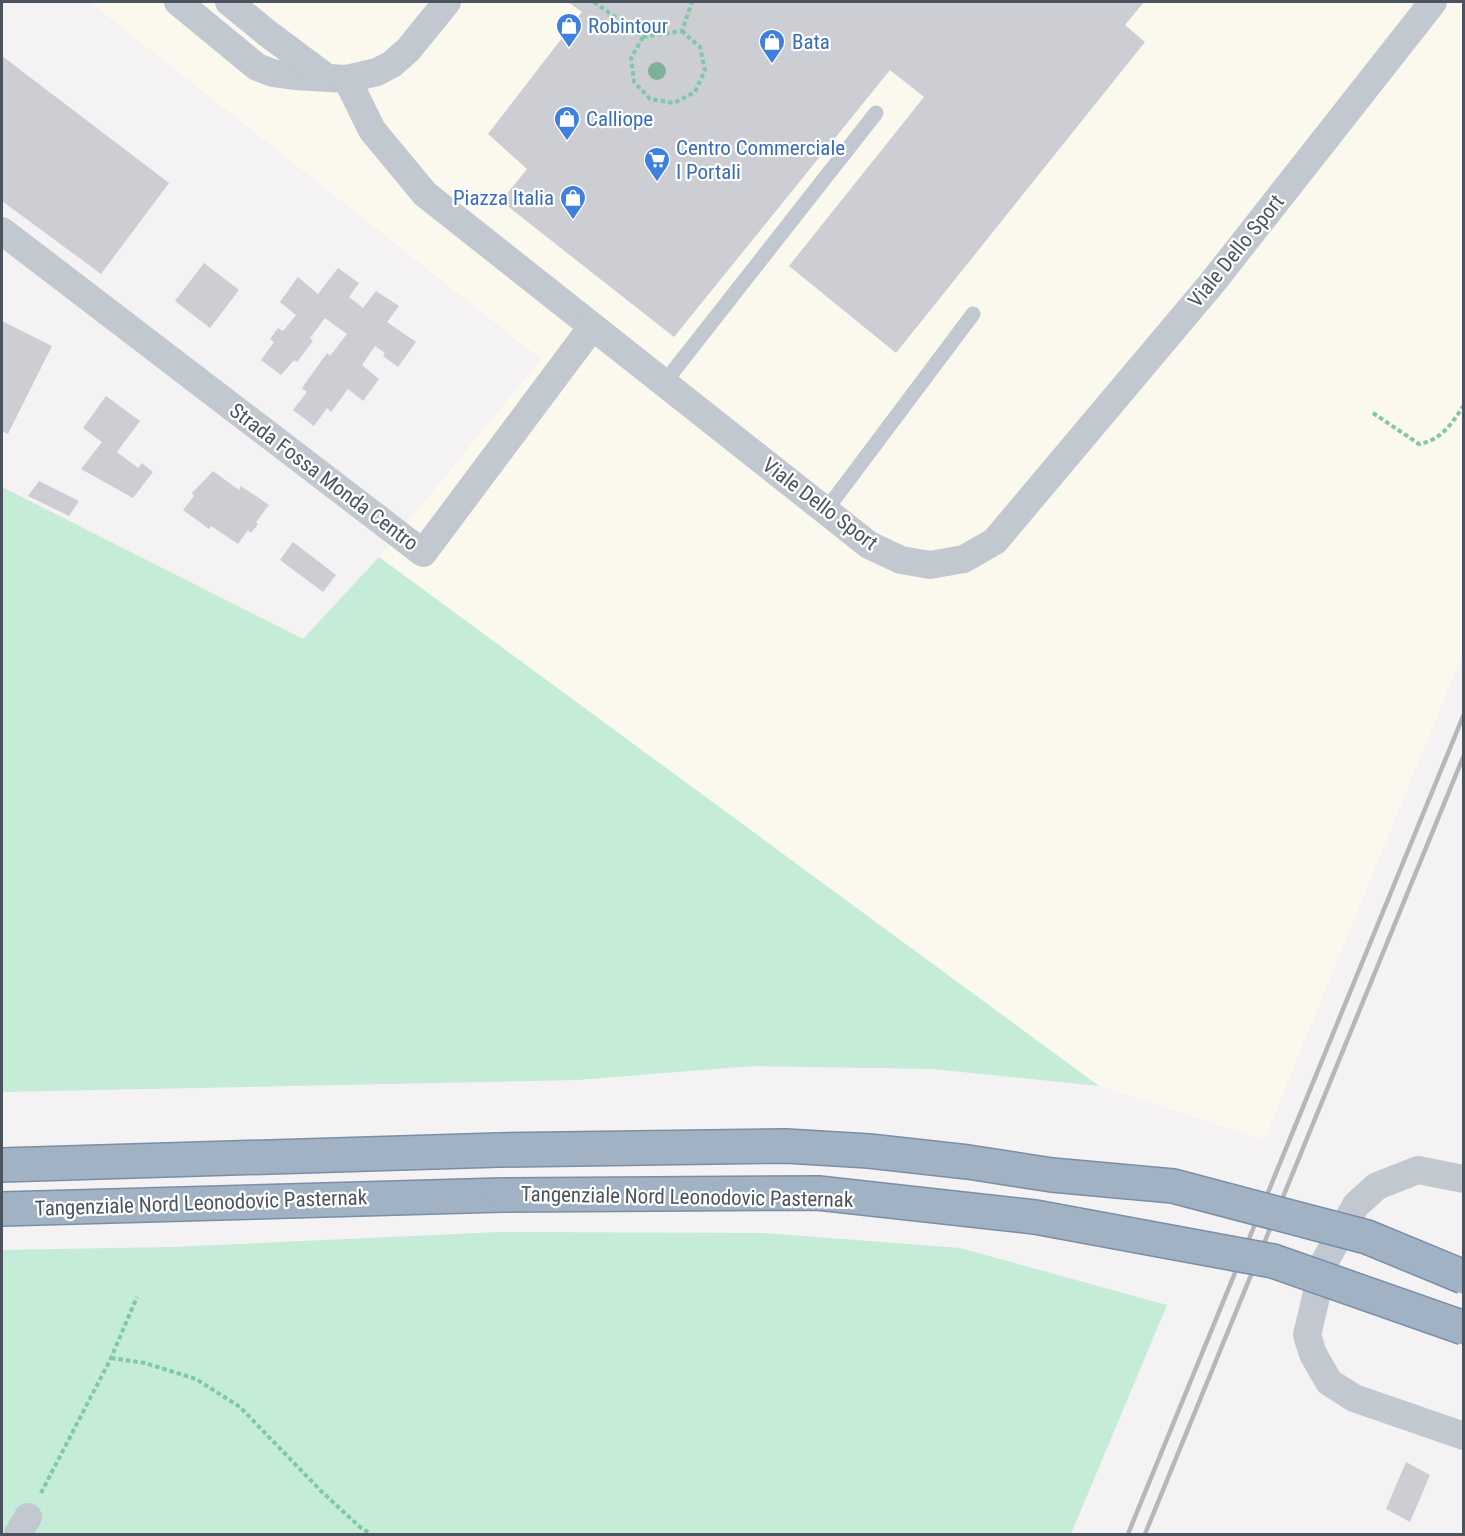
<svg xmlns="http://www.w3.org/2000/svg" width="1465" height="1536" viewBox="0 0 1465 1536" font-family="'Roboto Condensed',sans-serif">
<rect width="100%" height="100%" fill="#f4f2f2"/>
<!-- commercial -->
<path fill="#fbf8ee" d="M90,2h1373v651l-199,487 -165,-54 -720,-529 162,-198z"/>
<!-- green -->
<g fill="#c5ecd6">
<path d="M2,487l301,152 76,-82 720,529 -166,-17 -180,-3 -176,14 -575,12z"/>
<path d="M500,1232l264,1 196,15 207,57 -96,229h-1069v-284l170,-3z"/>
</g>
<!-- building -->
<g fill="#ccced4">
<path d="M568,2h576l-19,23 20,17 -249,311 -107,-87 135,-169 -34,-27 -216,267 -173,-136 26,-32 -39,-35 94,-122z"/>
<path d="M2,56l167,127 -68,91 -99,-73z"/>
<path d="M204,263l35,27 -29,38 -35,-27z"/>
<path d="M338,268l21,15 -10,14 14,11 13,-17 23,15 -12,16 29,20 -18,25 -15,-11 2,-3 -10,-7 -13,19 17,14 -16,22 -15,-12 -17,23 -4,-4 -13,18 -21,-16 14,-18 -5,-4 25,-35 3,3 17,-22 -22,-16 -15,20 3,3 -16,21 -3,-2 -13,15 -20,-15 13,-18 -4,-3 8,-11 5,3 13,-16 -16,-13 18,-25 20,17z"/>
<path d="M2,321l50,25 -44,88 -6,-3z"/>
<path d="M106,396l34,25 -23,31 21,16 4,-5 11,9 -20,26 -52,-29 21,-27 -19,-14z"/>
<path d="M213,471l26,19 2,-4 28,19 -13,17 2,2 -7,9 -3,-3 -10,14 -27,-18 -2,3 -26,-19 11,-14 -2,-3z"/>
<path d="M39,481l40,20 -10,15 -41,-20z"/>
<path d="M293,542l43,33 -13,17 -43,-32z"/>
<path d="M1406,1462l24,13 -20,47 -24,-13z"/>
</g>
<g fill="none" stroke-linecap="round" stroke-linejoin="round">
<defs>
<g id="trunk">
<path d="M2,1165l497,-15"/>
<path d="M2,1209l500,-14"/>
</g>
</defs>
<!-- trunk casing -->
<use href="#trunk" stroke="#7a8ea7" stroke-width="36"/>
<!-- path -->
<g stroke="#80c8a7" stroke-width="4" stroke-dasharray="4.5 3" stroke-linecap="butt">
<path d="M594,2l49,35 39,-6 10,-29"/>
<path d="M643,37l-12,21 3,24 16,17 24,4 21,-11 10,-22 -5,-23 -18,-16"/>
<path d="M1373,413l46,31c23,-4 33,-21 45,-39"/>
<path d="M111,1358l34,5 51,16 44,28 82,85 38,35 11,7"/>
<path d="M41,1493l70,-135 26,-61"/>
</g>
<!-- service -->
<g stroke="#c1c8cf" stroke-width="15">
<path d="M664,383l212,-270"/>
<path d="M826,510l147,-196"/>
</g>
<!-- minor -->
<g stroke="#c1c8cf" stroke-width="28">
<path d="M178,2l79,65 16,6 21,3 53,3 30,-7 15,-8 16,-14 39,-48"/>
<path d="M229,2l38,31 59,44"/>
<path d="M347,79l25,51 53,64 444,351 32,15 29,5 34,-6 31,-18 217,-258 221,-281"/>
<path d="M2,231l421,322 169,-226"/>
<path d="M1464,1179l-46,-9 -41,16 -21,19 -32,58 -17,72 6,19 16,28 25,16 110,38"/>
<path d="M18,1534l10,-17"/>
</g>
<!-- trunk -->
<use href="#trunk" stroke="#a1b2c4" stroke-width="33"/>
<!-- rail -->
<g stroke="#b5b7bb" stroke-width="4.5">
<path d="M1128,1534l336,-820"/>
<path d="M1145,1534l319,-779"/>
</g>
<defs>
<g id="trunk-bridge">
<path d="M499,1150l287,-4 83,5 99,11 84,13 121,11 194,51 97,40"/>
<path d="M502,1195l316,-2 217,24 238,44 191,67"/>
</g>
</defs>
<!-- trunk-bridge casing -->
<use href="#trunk-bridge" stroke="#7a8ea7" stroke-width="36" stroke-linecap="butt"/>
<!-- trunk-bridge -->
<use href="#trunk-bridge" stroke="#a1b2c4" stroke-width="33"/>
</g>
<!-- trees -->
<circle fill="#7fb099" cx="657" cy="71" r="9"/>
<!-- icons -->
<defs>
<symbol id="shop-pin" viewBox="-11 -11 22 30"><path d="M0 17L-7.5 6A9.5 9.5 0 1 1 7.5 6Z" fill="#3f7fe0" stroke="#fff"/><path d="M-5-2.5h2.3a2.7 3.5 0 0 1 5.4 0H5L5.5 6h-11ZM-1.5-2.5h3a1.5 2.3 0 0 0-3 0Z" fill="#fff"/></symbol>
<symbol id="supermarket-pin" viewBox="-11 -11 22 30"><path d="M0 17L-7.5 6A9.5 9.5 0 1 1 7.5 6Z" fill="#3f7fe0" stroke="#fff"/><path d="M-6-5.5h2.5l.6 2H6L4.5 2H-2.5L-4.4-4H-6ZM-1.5 3.2a1.3 1.3 0 1 0 .1 0ZM3 3.2a1.3 1.3 0 1 0 .1 0Z" fill="#fff"/></symbol>
</defs>
<g fill-rule="evenodd">
<use href="#shop-pin" x="554" y="11" width="30" height="40"/>
<use href="#shop-pin" x="757" y="27" width="30" height="40"/>
<use href="#shop-pin" x="552" y="104" width="30" height="40"/>
<use href="#supermarket-pin" x="642" y="145" width="30" height="40"/>
<use href="#shop-pin" x="558" y="183" width="30" height="40"/>
</g>
<g text-anchor="middle" dominant-baseline="central" stroke-width="4.5" stroke-linejoin="round" paint-order="stroke">
<!-- shop labels -->
<g font-size="21" fill="#366cbe" stroke="#fff" text-anchor="start">
<text x="588" y="26">Robintour</text>
<text x="792" y="42">Bata</text>
<text x="586" y="119">Calliope</text>
<text x="676" y="148">Centro Commerciale<tspan x="676" dy="24">I Portali</tspan></text>
<text x="554" y="198" text-anchor="end">Piazza Italia</text>
</g>
<!-- street labels -->
<g font-size="21" fill="#4b545e" stroke="#fff">
<text transform="translate(1236 251) rotate(-51)">Viale Dello Sport</text>
<text transform="translate(324 477) rotate(37)">Strada Fossa Monda Centro</text>
<text transform="translate(820 504) rotate(37)">Viale Dello Sport</text>
<text transform="translate(687 1197) rotate(1)">Tangenziale Nord Leonodovic Pasternak</text>
<text transform="translate(201 1203) rotate(-2)">Tangenziale Nord Leonodovic Pasternak</text>
</g>
</g>
<!-- border -->
<rect width="1465" height="1536" fill="none" stroke="#4b545e" stroke-width="6"/>
</svg>
